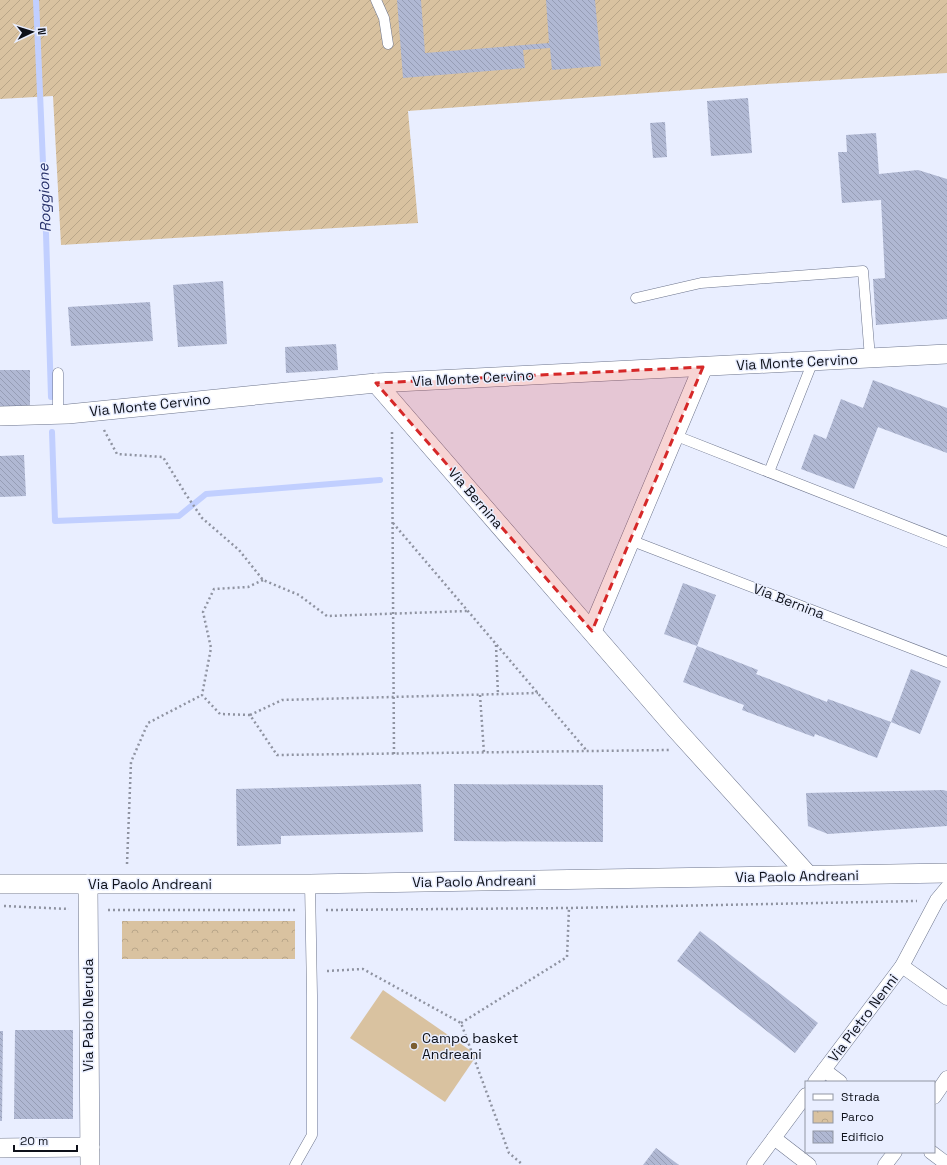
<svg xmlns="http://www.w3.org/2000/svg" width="947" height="1165" viewBox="0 0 947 1165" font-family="'Space Grotesk',sans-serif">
<defs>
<pattern id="park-crowns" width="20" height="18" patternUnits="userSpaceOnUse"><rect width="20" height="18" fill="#d9c2a0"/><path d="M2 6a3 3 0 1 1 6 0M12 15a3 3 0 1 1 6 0" fill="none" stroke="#b9a689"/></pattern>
<pattern id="garden-furrows" width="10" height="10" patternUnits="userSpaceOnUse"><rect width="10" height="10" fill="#d9c2a0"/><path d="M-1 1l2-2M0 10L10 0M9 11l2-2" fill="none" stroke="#b9a689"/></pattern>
<pattern id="building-back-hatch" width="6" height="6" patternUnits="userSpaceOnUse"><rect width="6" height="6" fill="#b0b8d3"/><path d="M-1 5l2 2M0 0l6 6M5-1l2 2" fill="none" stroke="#969db5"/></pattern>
</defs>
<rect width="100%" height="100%" fill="#e9eeff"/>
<!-- park -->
<rect fill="url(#park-crowns)" x="122" y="921" width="173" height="38"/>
<!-- garden -->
<path fill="url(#garden-furrows)" d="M0,0h947v73l-180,11 -359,27 10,112 -357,22 -8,-149 -53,3z"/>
<!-- pitch -->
<path fill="#d9c2a0" d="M383,990l94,65 -32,47 -95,-64z"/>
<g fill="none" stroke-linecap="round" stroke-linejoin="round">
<!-- stream -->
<g stroke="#c1cfff" stroke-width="6">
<path d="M36,0l10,233 5,164"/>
<path d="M52,432l3,89 124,-5 27,-22 174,-14"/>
</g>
</g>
<!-- building -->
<g fill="url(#building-back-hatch)">
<path d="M397,0h24l4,53 124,-10 -3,-43h49l6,66 -49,4 -2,-22 -27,2 2,18 -122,10z"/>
<path d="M748,98l4,55 -41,3 -4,-55z"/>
<path d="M665,122l2,35 -14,1 -3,-35z"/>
<path d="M876,133l3,41 39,-4 29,9v140l-71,6 -3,-46 12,-1 -4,-78 -39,3 -4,-51h9l-1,-17z"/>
<path d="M223,281l4,63 -49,3 -5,-62z"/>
<path d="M150,302l3,39 -82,5 -3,-39z"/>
<path d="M336,344l2,26 -52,3 -1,-26z"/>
<rect x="0" y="370" width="30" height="36"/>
<path d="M873,380l74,28v45l-69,-26 -24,62 -53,-20 13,-35 12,5 15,-40 22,9z"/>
<path d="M24,455l2,41 -26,1v-41z"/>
<path d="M683,583l33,12 -19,51 -33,-12z"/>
<path d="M697,646l61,24 -2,4 71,28 1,-3 63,23 -14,36 -62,-24 -1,3 -72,-27 2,-5 -61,-23z"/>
<path d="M911,669l30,12 -21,53 -29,-12z"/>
<path d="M421,784l2,48 -142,4v8l-44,2 -1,-57z"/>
<path d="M454,784l149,1v57l-149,-1z"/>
<path d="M943,790l4,1v35l-119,8 -20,-8 -2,-33z"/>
<path d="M700,931l118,92 -23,30 -118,-92z"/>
<path d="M15,1030h58v89h-59z"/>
<path d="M0,1031h3l-1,90h-2z"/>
<path d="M656,1148l23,17h-36z"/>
</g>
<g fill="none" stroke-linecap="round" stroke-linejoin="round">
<defs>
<g id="service">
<path d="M376,0l8,18 4,26"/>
<path d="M636,298l65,-15 162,-12 7,87"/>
<path d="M58,373v41"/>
<path d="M674,435l273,107"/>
<path d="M769,472l44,-111"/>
<path d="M630,540l317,122"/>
<path d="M295,1165l17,-30v-140l-2,-111"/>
</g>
<g id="pedestrian">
<path d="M902,966l45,32"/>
<path d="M824,1070l16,12"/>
<path d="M815,1082l87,-116 35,-66 10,-12"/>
<path d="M934,1097l13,-19"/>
<path d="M774,1138l35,27"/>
<path d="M931,1152l16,12"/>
<path d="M754,1165l52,-70"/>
<path d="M885,1165l10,-13"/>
</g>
<g id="minor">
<path d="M376,383l299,345 133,147"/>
<path d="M0,416l68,-2 308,-31 571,-29"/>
<path d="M592,631l111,-264"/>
<path d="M0,884h310l637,-11"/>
<path d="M88,884l2,281"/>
<path d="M0,1148l90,-1"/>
</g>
</defs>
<!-- service casing -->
<use href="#service" stroke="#6d758d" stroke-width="11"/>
<!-- pedestrian casing -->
<use href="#pedestrian" stroke="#6d758d" stroke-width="15"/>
<!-- minor casing -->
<use href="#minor" stroke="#6d758d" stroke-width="20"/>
<!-- path -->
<g stroke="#8f93a1" stroke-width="2.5" stroke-dasharray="2 3" stroke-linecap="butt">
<path d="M104,430l13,24 46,3 22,36 17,25 37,32 24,30 36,15 28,21 140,-5"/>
<path d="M392,432l2,322"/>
<path d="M393,523l194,228"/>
<path d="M263,580l-15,7 -34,2 -11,23 8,36 -9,47 18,19 30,1 27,40 392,-5"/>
<path d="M496,645l2,50"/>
<path d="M480,695l4,58"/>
<path d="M250,715l32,-15 256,-7"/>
<path d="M127,864l4,-102 17,-39 54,-28"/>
<path d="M4,906l65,3"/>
<path d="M108,910h187"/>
<path d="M326,910l243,-2 348,-7"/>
<path d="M327,971l36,-2 98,54 48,130 14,12"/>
<path d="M461,1023l106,-66 2,-49"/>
</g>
<!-- service -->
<use href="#service" stroke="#fff" stroke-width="10"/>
<!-- pedestrian -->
<use href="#pedestrian" stroke="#fff" stroke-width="14"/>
<!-- minor -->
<use href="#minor" stroke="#fff" stroke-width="19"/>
</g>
<!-- marked area -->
<path fill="#d62828" fill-opacity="0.2" stroke="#d62828" stroke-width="3" stroke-dasharray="8 5" stroke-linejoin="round" d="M703,367l-111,264 -216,-248z"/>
<!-- markers -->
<circle fill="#7b5e32" stroke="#e9eeff" stroke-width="1.5" cx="414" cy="1046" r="4"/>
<g text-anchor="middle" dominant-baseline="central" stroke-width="3" stroke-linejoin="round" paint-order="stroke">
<!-- street labels -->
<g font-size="14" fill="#0e111a" stroke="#e9eeff">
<text transform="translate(797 362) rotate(-3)">Via Monte Cervino</text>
<text transform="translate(473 378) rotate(-3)">Via Monte Cervino</text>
<text transform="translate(150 405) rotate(-6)">Via Monte Cervino</text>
<text transform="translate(476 498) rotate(49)">Via Bernina</text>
<text transform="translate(789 601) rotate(21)">Via Bernina</text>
<text transform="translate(797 876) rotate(-1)">Via Paolo Andreani</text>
<text transform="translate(474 881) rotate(-1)">Via Paolo Andreani</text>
<text x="150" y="884">Via Paolo Andreani</text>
<text transform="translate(88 1015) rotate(-90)">Via Pablo Neruda</text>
<text transform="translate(863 1018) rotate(-53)">Via Pietro Nenni</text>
</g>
<!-- poi labels -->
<g font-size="14" fill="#0e111a" stroke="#e9eeff" text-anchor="start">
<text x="422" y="1038">Campo basket<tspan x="422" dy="16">Andreani</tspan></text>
</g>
<!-- water labels -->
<g font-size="15" font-style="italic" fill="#29336c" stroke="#e9eeff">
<text transform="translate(44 198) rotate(-92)">Roggione</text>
</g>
</g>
<!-- legend -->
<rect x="805" y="1081" width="130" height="72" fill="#e9eeff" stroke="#9196a3"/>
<rect x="813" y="1094" width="20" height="6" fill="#ffffff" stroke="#9196a3"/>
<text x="841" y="1101" font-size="12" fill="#0e111a">Strada</text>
<rect x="813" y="1111" width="20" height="12" fill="url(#park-crowns)" stroke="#9196a3"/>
<text x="841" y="1121" font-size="12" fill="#0e111a">Parco</text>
<rect x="813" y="1131" width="20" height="12" fill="url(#building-back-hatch)" stroke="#9196a3"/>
<text x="841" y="1141" font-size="12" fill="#0e111a">Edificio</text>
<!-- north arrow -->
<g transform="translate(32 32) rotate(86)" stroke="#e9eeff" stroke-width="3" paint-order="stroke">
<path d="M0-3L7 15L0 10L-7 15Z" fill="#0e111a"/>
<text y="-6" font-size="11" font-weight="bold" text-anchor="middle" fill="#0e111a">N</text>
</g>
<!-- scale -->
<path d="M14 1145v6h63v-6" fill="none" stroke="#0e111a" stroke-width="2"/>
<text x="20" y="1145" font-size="12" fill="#0e111a" stroke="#e9eeff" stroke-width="3" paint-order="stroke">20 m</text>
</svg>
